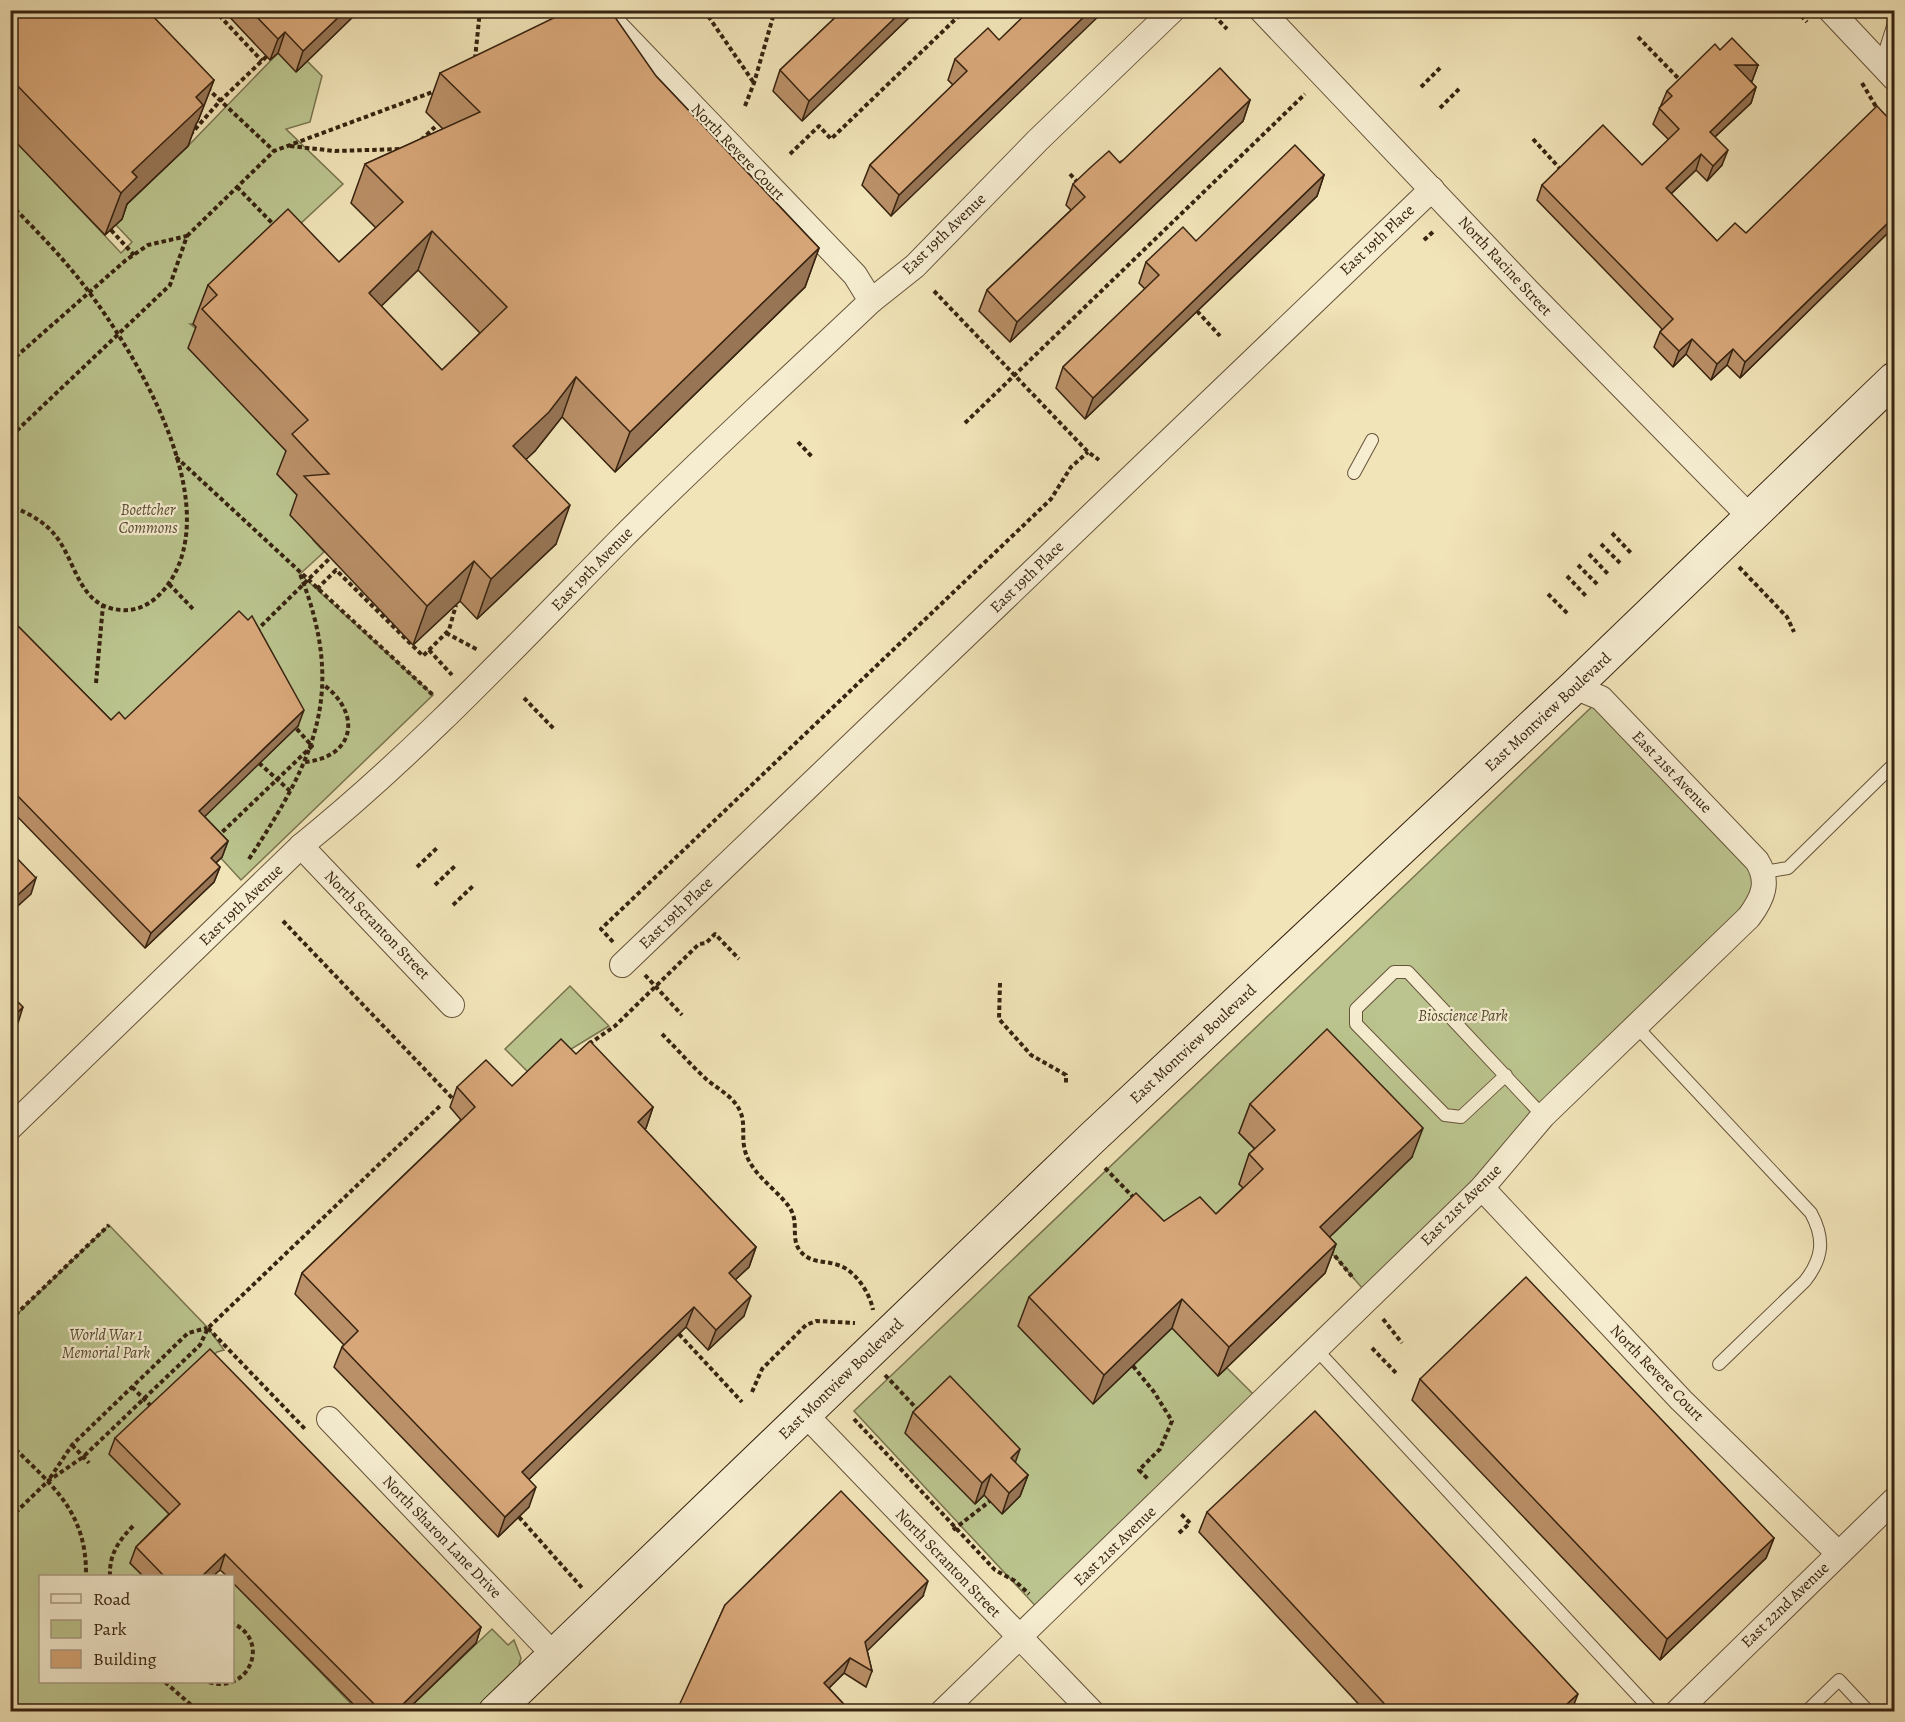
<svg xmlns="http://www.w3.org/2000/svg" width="1905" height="1722" viewBox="0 0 1905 1722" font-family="Alegreya,serif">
<rect width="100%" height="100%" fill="#f1e4b8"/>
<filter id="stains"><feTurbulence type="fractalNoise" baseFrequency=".00333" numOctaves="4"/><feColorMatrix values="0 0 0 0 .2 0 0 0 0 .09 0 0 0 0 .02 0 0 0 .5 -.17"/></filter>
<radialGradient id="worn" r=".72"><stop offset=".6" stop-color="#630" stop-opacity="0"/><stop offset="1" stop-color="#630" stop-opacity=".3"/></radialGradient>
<!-- green -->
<g fill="#bbc48e" stroke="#79744f" stroke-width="1.5">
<path d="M278,53l29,8 15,15 -12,46 -24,7 57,55 -150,140h-3l13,10 90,125 -16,15 50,53 -14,13 11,12 -24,22 133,121 -192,185 -78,-85 -35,-52 -117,-110v-497l110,117 11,-11 -16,-17 1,-11 71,-68z"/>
<path d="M1601,698l165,186 -397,412 -58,-67 22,5 79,-77 -173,-24 25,26 -12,39 -80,130 46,48 9,-8 35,35 -219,211 -189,-203z"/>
<path d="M570,986l39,40 -79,48 -25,-25z"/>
<path d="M109,1225l99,103 16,22 -7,2 -107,101 67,68 -47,42 13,13h-103v106h192l1,-100 125,129 -347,1v-392z"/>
<path d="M492,1629l16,16 6,-5 7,18 -3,10 -44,43 -69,1z"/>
</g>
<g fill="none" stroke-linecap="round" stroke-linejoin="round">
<defs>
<g id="lane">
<path d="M1881,64l13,-41"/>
<path d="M1354,473l18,-33"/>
<path d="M1764,872l24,-4 106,-104"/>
<path d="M1635,1025l176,188c14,26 12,45 -6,68l-86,83"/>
<path d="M1506,1075l-45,42 -16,-2 -89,-91v-15l38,-37h14l135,144"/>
<path d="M1315,1348l338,364"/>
<path d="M1806,1712l33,-32 30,32"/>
</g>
<g id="street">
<path d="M596,10l20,16 239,249 16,26"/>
<path d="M1261,10l267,281 223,227"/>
<path d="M1830,10l64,68"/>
<path d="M301,846l151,159"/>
<path d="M622,965l810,-776"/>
<path d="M10,1128l291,-282c114,-92 215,-200 317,-304 82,-83 169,-161 253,-241l44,-35 123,-126 135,-130"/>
<path d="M1482,1188l199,212 157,153"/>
<path d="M804,1413l288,299"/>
<path d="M329,1419l225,236"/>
<path d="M942,1712l540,-524 61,-72 206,-199c14,-19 21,-35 8,-56l-156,-163 -27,-11"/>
<path d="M1677,1712l217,-212"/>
</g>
<path id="secondary" d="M495,1712l596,-573 483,-452 320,-308"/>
</defs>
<!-- lane casing -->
<use href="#lane" stroke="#66533a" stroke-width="14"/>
<!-- street casing -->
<use href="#street" stroke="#66533a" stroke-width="26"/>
<!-- secondary casing -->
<use href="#secondary" stroke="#372310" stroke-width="35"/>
<!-- path -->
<g stroke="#372310" stroke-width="4" stroke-dasharray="4.5 3" stroke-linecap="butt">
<path d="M214,10l48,51"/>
<path d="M704,10l50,73"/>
<path d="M1209,10l18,19"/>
<path d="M1796,10l11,12"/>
<path d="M1638,37l44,45"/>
<path d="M475,59l5,-49"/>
<path d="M1862,83l16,27"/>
<path d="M1421,87l19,-19"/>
<path d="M207,88l67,63"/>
<path d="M745,106l9,-23 21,-73"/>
<path d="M1440,108l19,-19"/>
<path d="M190,135l30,-34 47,-45"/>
<path d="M1533,139l30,33"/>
<path d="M421,140l14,-13"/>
<path d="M290,146l45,5 67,-2"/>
<path d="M790,154l29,-28 12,13 134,-129"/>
<path d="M1070,174l10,11"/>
<path d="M237,187l37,38"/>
<path d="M10,204c27,27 53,54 76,84 50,66 133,204 88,287 -11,20 -29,37 -53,35 -41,-3 -44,-44 -63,-71 -11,-16 -29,-26 -48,-33"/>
<path d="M111,230l23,25"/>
<path d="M187,236l87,-85 164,-61"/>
<path d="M1424,240l11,-10"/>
<path d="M934,291l154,161 11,8"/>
<path d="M1197,311l23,25"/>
<path d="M10,362l116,-102 22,-15 39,-9 -17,49 -160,152"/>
<path d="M965,423l340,-329"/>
<path d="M798,442l15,16"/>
<path d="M176,457l257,238"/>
<path d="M1612,533l19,20"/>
<path d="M1601,544l19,19"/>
<path d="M1589,554l20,21"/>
<path d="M1578,565l20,20"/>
<path d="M1739,567l48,50 7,15"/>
<path d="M1567,576l19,20"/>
<path d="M169,584l24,25"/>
<path d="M317,589l19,-19 87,86 26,-26 7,-25"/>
<path d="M1548,594l20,20"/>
<path d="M446,633l32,17"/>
<path d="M429,650l23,25"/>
<path d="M96,683l7,-78"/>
<path d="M524,698l30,31"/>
<path d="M305,762c50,-5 57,-48 19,-77"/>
<path d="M259,763l31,28"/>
<path d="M217,837l95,-91 -16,-18"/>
<path d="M249,859c66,-101 98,-166 51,-285"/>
<path d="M417,867l20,-19"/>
<path d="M435,885l20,-19"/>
<path d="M453,905l20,-19"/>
<path d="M283,921l172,180"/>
<path d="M613,942l-12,-13 450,-430 20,-32 17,-15"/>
<path d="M645,975l37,40"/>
<path d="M1000,983l-1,36 32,36 35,20v9"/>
<path d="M662,1034c14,14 27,29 42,43 11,11 29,18 36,34 7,15 -1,29 8,48 11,22 36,36 44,53 6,13 -1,27 8,39 11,13 24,9 38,14 17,5 32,28 35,45"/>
<path d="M589,1044l26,-18 84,-82 7,-1 9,-9 24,25"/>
<path d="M10,1083l7,6"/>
<path d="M1105,1168l29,30"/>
<path d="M1330,1250l24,29"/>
<path d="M1383,1319l19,24"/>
<path d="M10,1320l99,-95"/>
<path d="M208,1328l97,101"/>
<path d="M679,1334l63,68"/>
<path d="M1372,1348l25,26"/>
<path d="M1133,1366l21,26 18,29 -12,28 -21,21 9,9"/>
<path d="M885,1375l34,36"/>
<path d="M132,1387l21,21"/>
<path d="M752,1392l10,-23 44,-44 10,-4 39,2"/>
<path d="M854,1419l141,151 20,11 14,13"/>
<path d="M10,1444c43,42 77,68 76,132"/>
<path d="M72,1445l17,18"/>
<path d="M50,1478l22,-33 116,-112 19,-5"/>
<path d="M519,1517l64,72"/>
<path d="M10,1518l38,-37 35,-24 117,-112 8,-17 232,-222"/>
<path d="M953,1530l37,-29"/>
<path d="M1179,1533l11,-10 -10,-10"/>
<path d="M110,1576c-1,-22 9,-36 25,-52"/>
<path d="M165,1682l34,30"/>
<path d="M209,1682c40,13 63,-42 23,-59"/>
</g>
<!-- lane -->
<use href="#lane" stroke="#f6edd1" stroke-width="12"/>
<!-- street -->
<use href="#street" stroke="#f6edd1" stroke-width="24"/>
<!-- secondary -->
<use href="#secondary" stroke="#f6edd1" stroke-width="33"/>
<!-- path-bridge -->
<path stroke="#372310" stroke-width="4" stroke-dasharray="4.5 3" stroke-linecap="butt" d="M256,631l74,-73"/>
</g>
<!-- wall -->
<g fill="#ba9068" stroke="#372310" stroke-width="1.5" fill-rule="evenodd">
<path d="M10,10l204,70 -16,41 -2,3 -8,22 -61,58 -5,15 -17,16 -95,-99z"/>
<path d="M223,10h137l-64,62 -18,-19 -8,7z"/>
<path d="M843,10h74l-115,111 -29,-30 7,-21z"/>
<path d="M999,40l-108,176 -29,-31 8,-20 83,-80 -5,-5 7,-21z"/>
<path d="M1720,50l38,15 -6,16h-2l6,6 -5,16 -36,34 7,28 -15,16 -11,-11 -25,24 46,47 29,-8 148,-109v103l-154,151 -13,-13 -16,15 -25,-26 -13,13 -19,-20 6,-15 2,-3 -125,-129 5,-15 100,-20 27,-25 -16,-16 14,-33z"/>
<path d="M440,73l216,3 163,172 -14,39 -190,185 -53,-55 -27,34 -9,8 30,85 -79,75 -17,-18 -47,44 -123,-130 7,-20 -20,-21 9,-23 -98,-103 8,-21 -3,-3 15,-39 131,-23 37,-34 -25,-25 14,-39 78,-35 -17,-17zM418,270l62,63 -38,37 -61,-64z"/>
<path d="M1250,100l-7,21 -233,221 -31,-31 8,-21 84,-80 -5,-5 7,-21z"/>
<path d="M1324,175l-7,21 -232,223 -29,-31 7,-21 82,-78 -6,-6 7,-21 50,-21z"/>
<path d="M10,618l101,102 14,-1 173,7 -94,90 24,25 -6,16 -6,6 4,4 -6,15 -69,66 -135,-139z"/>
<path d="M576,1054l77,53 -7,21 -2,1 112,118 -7,20 -14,13 9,36 -36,34 -22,-23 -157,152v28l-31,30 -164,-170 8,-20 2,-2 -49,-51 7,-21 159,-153 -11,-13 7,-20 55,-1z"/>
<path d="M1250,1104l162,53 -83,80 7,7 -11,29 -107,103 -46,-48 -79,76 -75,-78 11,-29 135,-76 52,-7 27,-26 -4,-4 10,-30 6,-5 -16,-16z"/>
<path d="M1420,1379l354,159 -8,20 -106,102 -248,-260z"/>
<path d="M913,1412l102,51 13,12 -8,21 -18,18 -18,-19 -9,9 -70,-71z"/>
<path d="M115,1438l366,189 -5,16 -71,69h-44l-129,-130v-6h-5l-7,-6 -7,6h-70l-13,-13 6,-16 33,-33 -60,-60z"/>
<path d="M1207,1512l364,200h-205l-167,-180z"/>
<path d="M923,1596l-56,54 5,21 -6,16 -22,-14 -15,15 22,24h-174l48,-107z"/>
</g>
<!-- shaded-wall -->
<g fill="#977555" stroke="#372310" stroke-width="1.5">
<path d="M346,10h14l-64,62 7,-21z"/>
<path d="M903,10h14l-115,111 7,-20z"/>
<path d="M1091,10h14l-214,206 8,-21z"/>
<path d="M285,32l-7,21 -8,7 8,-21z"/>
<path d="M1735,65h23l-6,16h-23z"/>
<path d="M214,80l-16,41 -2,3 -8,22 -61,58 -5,15 -17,16 16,-42 11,-21 64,-75z"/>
<path d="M1756,87l-5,16 -47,44 6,-15z"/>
<path d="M1250,100l-7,21 -233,221 7,-20z"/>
<path d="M1728,150l-6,15 -15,16 6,-15z"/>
<path d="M1701,154l-5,16 -36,34 6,-16z"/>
<path d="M1324,175l-7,21 -232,223 8,-21z"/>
<path d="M1894,217v10l-154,151 5,-16z"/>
<path d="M432,231l-14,39 -64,63 15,-40z"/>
<path d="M819,248l-14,39 -190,185 15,-40z"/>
<path d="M1692,339l-6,15 -13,13 6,-16z"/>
<path d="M1733,349l-6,16 -16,15 6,-16z"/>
<path d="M576,377l-14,40 -27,34 -36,34 14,-39z"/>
<path d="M570,505l-14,39 -79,75 14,-40z"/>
<path d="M474,561l-14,40 -47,44 14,-39z"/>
<path d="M304,710l-6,16 -104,101 5,-16z"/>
<path d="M228,841l-6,16 -17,16 6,-15z"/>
<path d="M220,867l-6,15 -69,66 6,-15z"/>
<path d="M36,878l-5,16 -21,19v-11z"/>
<path d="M23,1007l-5,16 -8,7v-10z"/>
<path d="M653,1107l-7,21 -16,14 8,-20z"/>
<path d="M1423,1128l-11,29 -103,100 11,-30z"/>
<path d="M1336,1244l-11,29 -107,103 11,-29z"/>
<path d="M756,1247l-7,20 -28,26 8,-20z"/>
<path d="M751,1296l-7,20 -36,34 8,-20z"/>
<path d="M1182,1299l-10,29 -79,76 11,-29z"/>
<path d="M694,1307l-8,20 -171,166 7,-21z"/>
<path d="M1020,1449l-7,20 -2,-11z"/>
<path d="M991,1474l-7,21 -9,9 7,-21z"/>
<path d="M1028,1475l-8,21 -18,18 7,-21z"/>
<path d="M536,1487l-7,20 -31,30 7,-20z"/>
<path d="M1774,1538l-8,20 -106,102 7,-21z"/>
<path d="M225,1554l-5,16 -7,6h-11z"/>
<path d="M928,1581l-5,15 -63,62 5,-16z"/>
<path d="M481,1627l-5,16 -71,69h-10z"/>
<path d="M850,1658l-6,15 -26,26 6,-16z"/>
<path d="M1578,1694l-7,18h-13z"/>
</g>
<!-- building -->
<g fill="#d8a779" stroke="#372310" stroke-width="1.5" fill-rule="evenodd">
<path d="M10,10h137l67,70 -18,17 7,8 -71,67 5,5 -16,16 -111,-115z"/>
<path d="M250,10h96l-43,41 -18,-19 -7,7z"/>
<path d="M570,10h40l46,66 163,172 -189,184 -54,-55 -27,35 -36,34 57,59 -79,74 -17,-18 -47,45 -123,-130 25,-2 -37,-40 16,-14 -106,-111 15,-14 -9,-10 80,-76 51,53 64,-60 -38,-38 115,-52 -40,-39zM432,231l75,76 -65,63 -73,-77z"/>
<path d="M843,10h60l-94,91 -29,-31z"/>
<path d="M1030,10h61l-192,185 -29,-30 97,-94 -12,-12 33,-31 11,12z"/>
<path d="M1732,38l26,27h-23l21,22 -46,45 18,18 -15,16 -12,-12 -35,34 51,53 18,-18 11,10 131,-127 17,18v93l-149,145 -12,-13 -16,15 -25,-25 -13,12 -19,-19 13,-13 -131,-134 61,-60 39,40 37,-36 -20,-21 13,-12 -5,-5 48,-47 5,6z"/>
<path d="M1220,68l30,32 -233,222 -30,-32 98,-93 -12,-13 18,-17 18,-16 11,12z"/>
<path d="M1295,145l29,30 -231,223 -30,-31 96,-92 -13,-13 37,-35 13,14z"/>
<path d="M239,611l9,9 4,-4 52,94 -105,101 29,30 -17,17 9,9 -69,66 -141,-145v-170l101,102 8,-8 6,7z"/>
<path d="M10,851l26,27 -26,24z"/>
<path d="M10,994l13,13 -13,13z"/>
<path d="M1327,1029l96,99 -103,99 16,17 -107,103 -47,-48 -78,76 -75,-78 107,-104 28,28 36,-24 16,17 47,-45 -14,-15 26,-24 -25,-26z"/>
<path d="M561,1039l15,15 14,-13 63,66 -15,15 118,125 -27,26 22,23 -35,34 -22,-23 -172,165 14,15 -31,30 -163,-170 16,-16 -56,-58 173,-166 -18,-20 29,-27 26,26z"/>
<path d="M1526,1277l248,261 -107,101 -247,-260z"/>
<path d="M210,1349l271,278 -86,85h-13l-157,-158 -23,22h-38l-28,-29 44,-43 -65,-66z"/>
<path d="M950,1376l70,73 -9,9 17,17 -19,18 -18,-19 -9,9 -69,-71z"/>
<path d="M1315,1411l263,283 -20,18h-166l-185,-200z"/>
<path d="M841,1491l87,90 -63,61 7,29 -22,-13 -26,25 27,29h-169l-4,-4 47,-103z"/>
</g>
<g text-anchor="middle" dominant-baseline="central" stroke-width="4.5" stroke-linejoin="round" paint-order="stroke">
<!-- street labels -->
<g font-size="16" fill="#372310" stroke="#f6edd1">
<text transform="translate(738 152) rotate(46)">North Revere Court</text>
<text transform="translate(944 234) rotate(-44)">East 19th Avenue</text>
<text transform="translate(1377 240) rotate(-43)">East 19th Place</text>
<text transform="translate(1505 266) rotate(47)">North Racine Street</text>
<text transform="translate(592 569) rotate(-46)">East 19th Avenue</text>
<text transform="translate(1027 577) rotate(-44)">East 19th Place</text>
<text transform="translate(1548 712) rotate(-43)">East Montview Boulevard</text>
<text transform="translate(1672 772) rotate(46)">East 21st Avenue</text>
<text transform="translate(241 905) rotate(-44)">East 19th Avenue</text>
<text transform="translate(676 913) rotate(-44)">East 19th Place</text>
<text transform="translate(377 925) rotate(46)">North Scranton Street</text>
<text transform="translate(1193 1044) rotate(-43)">East Montview Boulevard</text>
<text transform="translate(1461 1205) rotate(-45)">East 21st Avenue</text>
<text transform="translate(1657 1373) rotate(46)">North Revere Court</text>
<text transform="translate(841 1379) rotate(-44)">East Montview Boulevard</text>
<text transform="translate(442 1537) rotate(46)">North Sharon Lane Drive</text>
<text transform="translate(1115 1546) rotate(-44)">East 21st Avenue</text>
<text transform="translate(948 1563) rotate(46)">North Scranton Street</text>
<text transform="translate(1785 1605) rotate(-44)">East 22nd Avenue</text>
</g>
<!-- park labels -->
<g font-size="16" font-style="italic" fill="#584b30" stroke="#f6edd1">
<text x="148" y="510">Boettcher<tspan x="148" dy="18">Commons</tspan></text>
<text x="1463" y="1016">Bioscience Park</text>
<text x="106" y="1335">World War 1<tspan x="106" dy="18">Memorial Park</tspan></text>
</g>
</g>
<!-- margin -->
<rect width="1905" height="1722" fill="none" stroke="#f1e4b8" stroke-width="36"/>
<rect x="12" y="12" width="1881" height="1698" fill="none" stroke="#372310" stroke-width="3"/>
<rect x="18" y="18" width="1869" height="1686" fill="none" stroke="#372310" stroke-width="1.5"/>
<!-- legend -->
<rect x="39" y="1575" width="195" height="108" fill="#f6edd1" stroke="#aa9c84" stroke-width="1.5"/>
<rect x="51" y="1594" width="30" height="9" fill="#f6edd1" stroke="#aa9c84" stroke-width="1.5"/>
<text x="93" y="1605" font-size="18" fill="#372310">Road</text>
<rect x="51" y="1620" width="30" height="18" fill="#bbc48e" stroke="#aa9c84" stroke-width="1.5"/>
<text x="93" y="1635" font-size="18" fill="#372310">Park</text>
<rect x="51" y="1650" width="30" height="18" fill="#d8a779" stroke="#aa9c84" stroke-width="1.5"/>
<text x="93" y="1665" font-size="18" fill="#372310">Building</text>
<rect width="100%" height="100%" filter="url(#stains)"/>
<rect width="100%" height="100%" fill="url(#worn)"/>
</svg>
